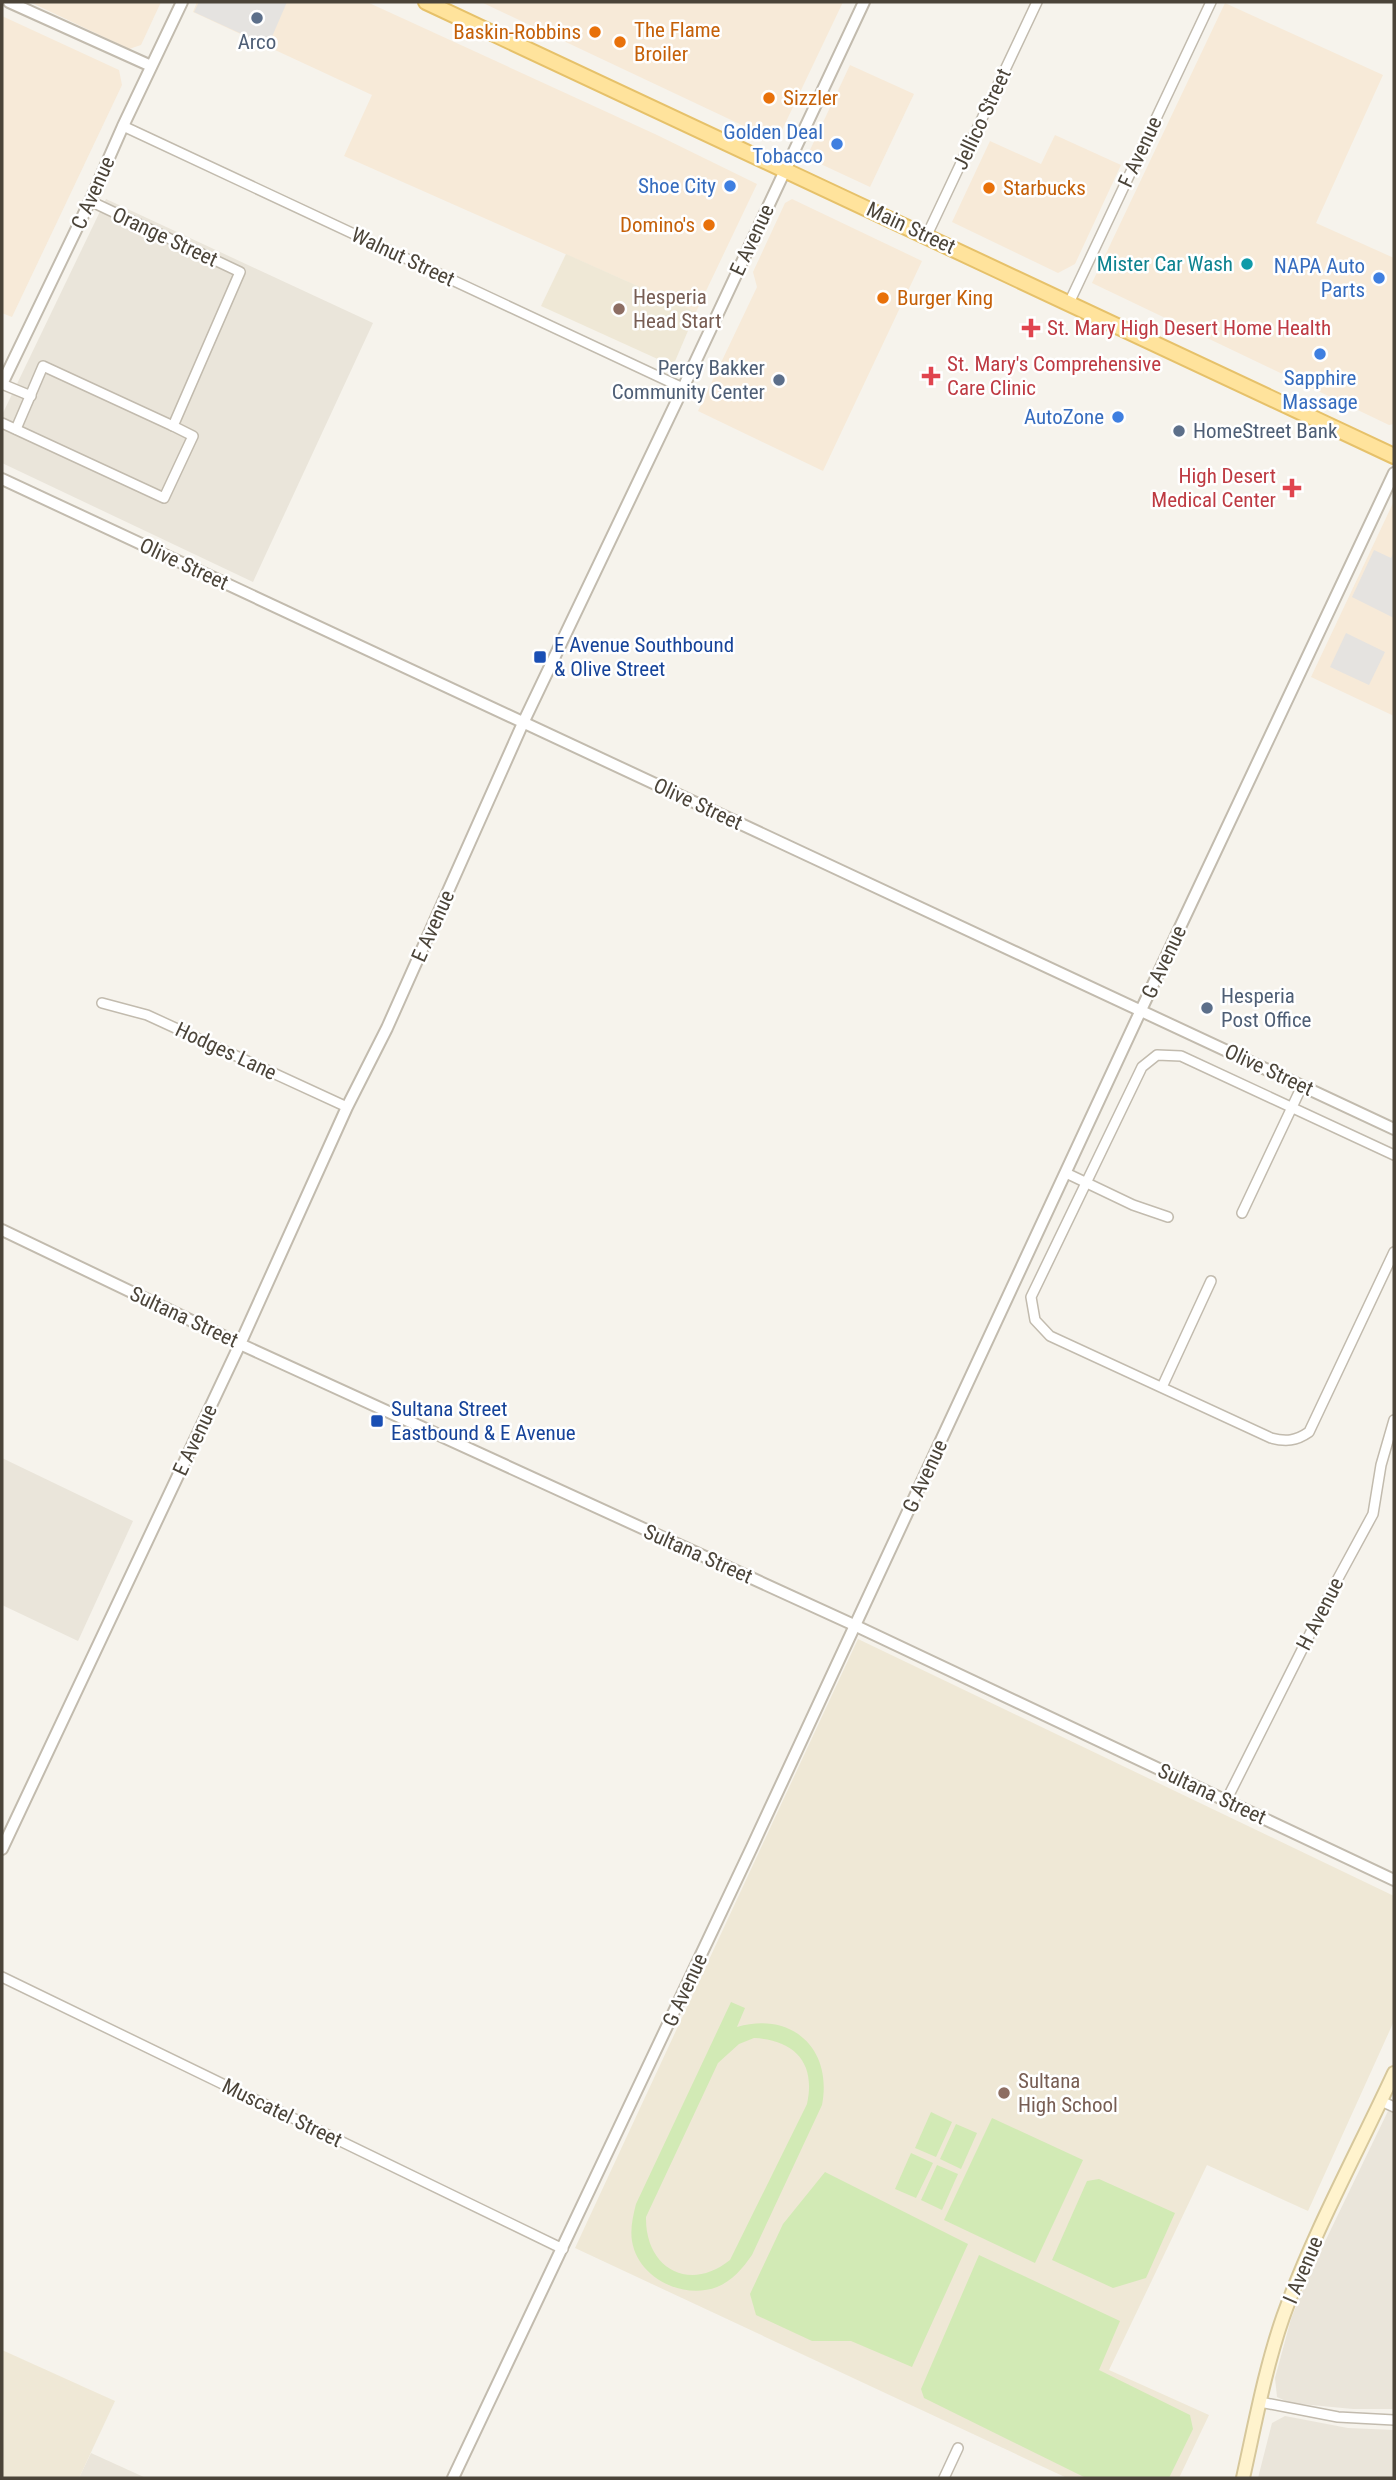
<svg xmlns="http://www.w3.org/2000/svg" width="1396" height="2480" viewBox="0 0 1396 2480" font-family="'Roboto Condensed',sans-serif">
<rect width="100%" height="100%" fill="#f6f3ec"/>
<!-- residential -->
<g fill="#eae5da">
<path d="M106,199l267,124 -120,259 -251,-119v-48z"/>
<path d="M2,1458l131,63 -55,120 -76,-36z"/>
<path d="M1388,2111l6,3v295h-41l-63,-6 -13,-6 -2,-19 16,-59 15,-38z"/>
<path d="M1285,2416l63,12 46,2v48h-136l14,-55z"/>
<path d="M91,2453l55,25h-67z"/>
</g>
<!-- commercial -->
<g fill="#f7ead8">
<path d="M30,2h131l-20,43 -12,4z"/>
<path d="M197,2h170l290,133 100,49 -61,128 -352,-156 28,-61 -179,-83z"/>
<path d="M481,2h362l-60,126 -7,9h-9z"/>
<path d="M1225,3l158,72 -67,148 78,35v166l-5,1 -297,-142z"/>
<path d="M2,16l117,54 3,15 -110,232 -10,-4z"/>
<path d="M850,65l64,29 -44,93 -58,-27 -2,-10z"/>
<path d="M1055,135l66,30 -46,99 -17,9 -106,-51 38,-81 51,23z"/>
<path d="M792,199l130,62 -99,210 -125,-60 59,-124 -4,-15 32,-69z"/>
<path d="M1394,501v215l-83,-39z"/>
</g>
<!-- education -->
<g fill="#efe8d6">
<path d="M566,254l130,58 -23,54 -132,-60z"/>
<path d="M858,1639l536,257v125l-86,190 -101,-46 -98,205 100,45 -30,63h-112l-492,-230z"/>
<path d="M2,2350l113,51 -36,77h-77z"/>
</g>
<!-- green -->
<g fill="#d2eab5" fill-rule="evenodd">
<path d="M731,2002l14,6 -8,19c54,-16 96,21 85,78l-70,150c-9,13 -20,26 -35,32 -34,13 -79,-9 -85,-46 -2,-12 1,-25 4,-37zM754,2038c41,2 62,25 53,66l-77,156c-41,33 -85,8 -84,-43l72,-154 21,-19z"/>
<path d="M931,2112l21,10 -16,35 -21,-9z"/>
<path d="M992,2118l91,42 -48,103 -91,-43z"/>
<path d="M956,2124l21,9 -16,36 -21,-10z"/>
<path d="M911,2153l22,10 -17,35 -21,-9z"/>
<path d="M937,2165l21,9 -16,36 -21,-10z"/>
<path d="M825,2172l143,72 -56,123 -61,-26h-39l-56,-26 -6,-21 33,-70z"/>
<path d="M1099,2179l76,34 -29,65 -33,10 -61,-28 35,-79z"/>
<path d="M979,2255l141,66 -21,49 91,45 3,14 -24,49h-83l-162,-80 -3,-9z"/>
</g>
<!-- parking -->
<g fill="#e5e3e0">
<path d="M199,2h88l-19,44 -74,-34z"/>
<path d="M1374,550l17,8 3,-6v66l-42,-21z"/>
<path d="M1346,633l39,19 -16,33 -39,-18z"/>
</g>
<g fill="none" stroke-linecap="round" stroke-linejoin="round">
<defs>
<g id="minor">
<path d="M123,126l560,262"/>
<path d="M927,235l110,-233"/>
<path d="M1069,303l142,-301"/>
<path d="M2,384l29,12"/>
<path d="M2,423l162,75 29,-62 -20,-10 67,-154 -150,-71"/>
<path d="M16,429l27,-63 130,60"/>
<path d="M102,1003l45,12 200,92"/>
<path d="M1394,1155l-213,-99 -24,-1 -15,12 -111,230 4,23 15,16 221,102c15,4 25,3 38,-6l85,-180"/>
<path d="M1066,1173l67,32 35,12"/>
<path d="M1242,1213l60,-127"/>
<path d="M1162,1387l49,-106"/>
<path d="M1226,1801l109,-217 38,-70 8,-49 13,-45"/>
<path d="M2,1977l561,272"/>
<path d="M1381,2101l13,6"/>
<path d="M1260,2402l78,15 56,3"/>
<path d="M944,2478l14,-30"/>
</g>
<g id="tertiary">
<path d="M9,2l142,64"/>
<path d="M2,384l88,-183 33,-75 59,-124"/>
<path d="M2,479l1392,650"/>
<path d="M2,1230l238,114 614,281 540,255"/>
<path d="M2,1849l238,-505 107,-237 40,-79 136,-305 160,-335 181,-386"/>
<path d="M453,2478l299,-631 389,-837 253,-537"/>
</g>
<path id="secondary" d="M1243,2478c12,-54 22,-109 40,-161 30,-84 74,-164 111,-244"/>
<path id="primary" d="M426,2l968,454"/>
</defs>
<!-- minor casing -->
<use href="#minor" stroke="#c2bbae" stroke-width="12"/>
<!-- tertiary casing -->
<use href="#tertiary" stroke="#c2bbae" stroke-width="14"/>
<!-- secondary casing -->
<use href="#secondary" stroke="#d6c79b" stroke-width="16"/>
<!-- primary casing -->
<use href="#primary" stroke="#e6c16a" stroke-width="18"/>
<!-- minor -->
<use href="#minor" stroke="#fff" stroke-width="9"/>
<!-- tertiary -->
<use href="#tertiary" stroke="#fff" stroke-width="10"/>
<!-- secondary -->
<use href="#secondary" stroke="#fff3cd" stroke-width="12"/>
<!-- primary -->
<use href="#primary" stroke="#ffe39c" stroke-width="14"/>
</g>
<!-- markers -->
<g fill="#5c6f8a" stroke="#fff" stroke-width="2.5">
<circle cx="257" cy="18" r="7"/>
<circle cx="779" cy="380" r="7"/>
<circle cx="1179" cy="431" r="7"/>
<circle cx="1207" cy="1008" r="7"/>
</g>
<g fill="#e8710a" stroke="#fff" stroke-width="2.5">
<circle cx="595" cy="32" r="7"/>
<circle cx="620" cy="42" r="7"/>
<circle cx="769" cy="98" r="7"/>
<circle cx="989" cy="188" r="7"/>
<circle cx="709" cy="225" r="7"/>
<circle cx="883" cy="298" r="7"/>
</g>
<g fill="#3f7fe0" stroke="#fff" stroke-width="2.5">
<circle cx="837" cy="144" r="7"/>
<circle cx="730" cy="186" r="7"/>
<circle cx="1379" cy="278" r="7"/>
<circle cx="1320" cy="354" r="7"/>
<circle cx="1118" cy="417" r="7"/>
</g>
<circle fill="#0f9aa8" stroke="#fff" stroke-width="2.5" cx="1247" cy="264" r="7"/>
<g fill="#8d6e63" stroke="#fff" stroke-width="2.5">
<circle cx="619" cy="309" r="7"/>
<circle cx="1004" cy="2093" r="7"/>
</g>
<g fill="#e0444e" stroke="#fff" stroke-width="2.5">
<path d="M1027.5 317.5h7v7h7v7h-7v7h-7v-7h-7v-7h7z"/>
<path d="M927.5 365.5h7v7h7v7h-7v7h-7v-7h-7v-7h7z"/>
<path d="M1288.5 477.5h7v7h7v7h-7v7h-7v-7h-7v-7h7z"/>
</g>
<g fill="#1a4fb4" stroke="#fff" stroke-width="2.5">
<rect x="533" y="650" width="14" height="14" rx="3.5"/>
<rect x="370" y="1414" width="14" height="14" rx="3.5"/>
</g>
<g text-anchor="middle" dominant-baseline="central" stroke-width="5" stroke-linejoin="round" paint-order="stroke">
<!-- food labels -->
<g font-size="21" fill="#c56008" stroke="#fff" text-anchor="start">
<text x="634" y="30">The Flame<tspan x="634" dy="24">Broiler</tspan></text>
<text x="581" y="32" text-anchor="end">Baskin-Robbins</text>
<text x="783" y="98">Sizzler</text>
<text x="1003" y="188">Starbucks</text>
<text x="695" y="225" text-anchor="end">Domino's</text>
<text x="897" y="298">Burger King</text>
</g>
<!-- service labels -->
<g font-size="21" fill="#4e5e75" stroke="#fff" text-anchor="start">
<text x="257" y="42" text-anchor="middle">Arco</text>
<text x="765" y="368" text-anchor="end">Percy Bakker<tspan x="765" dy="24">Community Center</tspan></text>
<text x="1193" y="431">HomeStreet Bank</text>
<text x="1221" y="996">Hesperia<tspan x="1221" dy="24">Post Office</tspan></text>
</g>
<!-- street labels -->
<g font-size="21" fill="#4b4439" stroke="#fff">
<text transform="translate(982 119) rotate(-65)">Jellico Street</text>
<text transform="translate(1140 152) rotate(-65)">F Avenue</text>
<text transform="translate(93 193) rotate(-66)">C Avenue</text>
<text transform="translate(911 228) rotate(25)">Main Street</text>
<text transform="translate(165 237) rotate(25)">Orange Street</text>
<text transform="translate(752 240) rotate(-65)">E Avenue</text>
<text transform="translate(403 257) rotate(25)">Walnut Street</text>
<text transform="translate(184 564) rotate(25)">Olive Street</text>
<text transform="translate(698 804) rotate(25)">Olive Street</text>
<text transform="translate(433 926) rotate(-66)">E Avenue</text>
<text transform="translate(1164 962) rotate(-65)">G Avenue</text>
<text transform="translate(226 1051) rotate(25)">Hodges Lane</text>
<text transform="translate(1269 1070) rotate(25)">Olive Street</text>
<text transform="translate(184 1317) rotate(25)">Sultana Street</text>
<text transform="translate(195 1440) rotate(-65)">E Avenue</text>
<text transform="translate(925 1476) rotate(-65)">G Avenue</text>
<text transform="translate(698 1554) rotate(24)">Sultana Street</text>
<text transform="translate(1320 1614) rotate(-63)">H Avenue</text>
<text transform="translate(1212 1794) rotate(25)">Sultana Street</text>
<text transform="translate(685 1990) rotate(-65)">G Avenue</text>
<text transform="translate(282 2113) rotate(26)">Muscatel Street</text>
<text transform="translate(1303 2270) rotate(-67)">I Avenue</text>
</g>
<!-- shop labels -->
<g font-size="21" fill="#366cbe" stroke="#fff" text-anchor="end">
<text x="823" y="132">Golden Deal<tspan x="823" dy="24">Tobacco</tspan></text>
<text x="716" y="186">Shoe City</text>
<text x="1365" y="266">NAPA Auto<tspan x="1365" dy="24">Parts</tspan></text>
<text x="1320" y="378" text-anchor="middle">Sapphire<tspan x="1320" dy="24">Massage</tspan></text>
<text x="1104" y="417">AutoZone</text>
</g>
<!-- culture labels -->
<g font-size="21" fill="#0d838f" stroke="#fff" text-anchor="end">
<text x="1233" y="264">Mister Car Wash</text>
</g>
<!-- education labels -->
<g font-size="21" fill="#785e54" stroke="#fff" text-anchor="start">
<text x="633" y="297">Hesperia<tspan x="633" dy="24">Head Start</tspan></text>
<text x="1018" y="2081">Sultana<tspan x="1018" dy="24">High School</tspan></text>
</g>
<!-- health labels -->
<g font-size="21" fill="#be3a42" stroke="#fff" text-anchor="start">
<text x="1047" y="328">St. Mary High Desert Home Health</text>
<text x="947" y="364">St. Mary's Comprehensive<tspan x="947" dy="24">Care Clinic</tspan></text>
<text x="1276" y="476" text-anchor="end">High Desert<tspan x="1276" dy="24">Medical Center</tspan></text>
</g>
<!-- transit labels -->
<g font-size="21" fill="#164399" stroke="#fff" text-anchor="start">
<text x="554" y="645">E Avenue Southbound<tspan x="554" dy="24">&amp; Olive Street</tspan></text>
<text x="391" y="1409">Sultana Street<tspan x="391" dy="24">Eastbound &amp; E Avenue</tspan></text>
</g>
</g>
<!-- border -->
<rect width="1396" height="2480" fill="none" stroke="#4b4439" stroke-width="7"/>
</svg>
